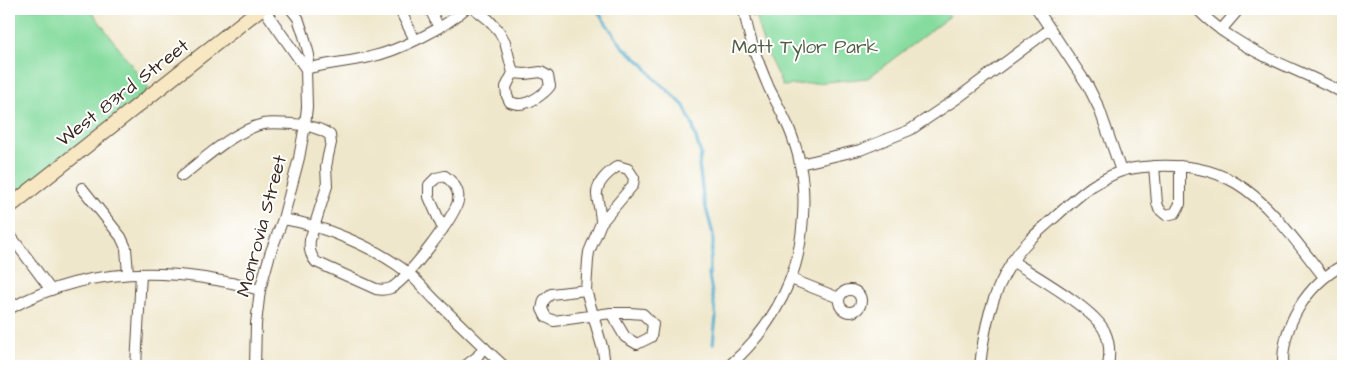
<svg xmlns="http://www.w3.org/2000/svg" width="1352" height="375" viewBox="0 0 1352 375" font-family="'Architects Daughter',sans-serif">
<rect width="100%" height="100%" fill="#fff"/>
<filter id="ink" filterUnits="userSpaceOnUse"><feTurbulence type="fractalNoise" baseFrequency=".02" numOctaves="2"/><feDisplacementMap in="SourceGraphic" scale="10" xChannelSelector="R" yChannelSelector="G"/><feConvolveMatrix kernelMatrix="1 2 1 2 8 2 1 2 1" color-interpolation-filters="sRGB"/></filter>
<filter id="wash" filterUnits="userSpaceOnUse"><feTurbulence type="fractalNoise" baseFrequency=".0096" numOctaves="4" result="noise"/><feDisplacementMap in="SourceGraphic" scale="20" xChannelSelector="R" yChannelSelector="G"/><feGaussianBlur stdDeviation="1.12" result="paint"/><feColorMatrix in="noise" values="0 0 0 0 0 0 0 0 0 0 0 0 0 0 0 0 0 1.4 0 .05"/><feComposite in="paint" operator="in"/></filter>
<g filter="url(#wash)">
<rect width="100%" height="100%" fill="#efe7cb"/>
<!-- green -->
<g fill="#86dc9f" stroke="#60835e">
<path d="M9,9h81l59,80 -140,110z"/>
<path d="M750,9h194l6,7 -82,62 -85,8c-11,-22 -23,-44 -26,-69h-6z"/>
</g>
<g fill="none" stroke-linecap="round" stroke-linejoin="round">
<!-- stream -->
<path stroke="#4eabcd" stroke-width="3" d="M596,9l26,37 22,19 10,13 20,18 10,10 9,20 1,6 7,22 -2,12 2,13 2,18 10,37v12l-3,16 -1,13 7,42 -3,27"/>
</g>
</g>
<g filter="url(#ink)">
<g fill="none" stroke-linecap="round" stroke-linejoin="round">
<defs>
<g id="street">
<path d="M269,9l-1,6 38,54"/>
<path d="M403,9l-1,5 13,26"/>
<path d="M430,9l9,19"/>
<path d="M475,9l14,11 10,11 6,11 8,31 -7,14 1,9 3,6c3,1 6,2 9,2 11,0 25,-10 31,-18l-2,-10 -7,-4 -16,2 -12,-1"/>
<path d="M1037,9l51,77 11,22 22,63"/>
<path d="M1197,9c11,11 23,21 36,29 34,23 74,35 110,55"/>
<path d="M1221,30l18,-21"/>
<path d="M306,69c21,-6 43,-7 64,-12 28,-6 75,-29 95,-48"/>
<path d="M800,164l60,-14 50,-20 49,-33 91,-68"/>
<path d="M1154,166l3,37 2,6 7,6 9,-2 5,-9v-38"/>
<path d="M182,176c23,-18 52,-45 81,-52 10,-2 20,0 30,0 13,1 26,3 37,11l1,8 -3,13 -2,11 1,19 -17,54c-1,9 0,15 6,22l60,27c5,1 10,1 15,-1 14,-6 64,-71 67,-87 2,-11 -5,-19 -13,-25l-9,2 -7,7v12l14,32"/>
<path d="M82,188l39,49 5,11 2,26"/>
<path d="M283,219c39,6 94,29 125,54 10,8 18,18 27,27 23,22 46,45 69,66"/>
<path d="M601,223c0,-10 -3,-19 -4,-28 -1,-13 12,-23 21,-29l10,3 6,9 -1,7 -32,38 -12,29 -1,8 -2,30 17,60 2,16"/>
<path d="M13,239l38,51"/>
<path d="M1012,261c22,14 84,49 93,71 5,11 5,23 3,34"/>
<path d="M791,279l48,19"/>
<path d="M586,290l-35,4 -7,6 -2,9 4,8 8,4 57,-8"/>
<circle cx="850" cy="301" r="11"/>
<path d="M9,309c78,-44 167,-42 251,-19"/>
<path d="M611,313h19l13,1 10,10 -2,13 -14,7 -12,-7z"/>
<path d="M136,366l5,-92"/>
<path d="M255,366l1,-42 4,-34 10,-36 13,-35 16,-61 6,-33 2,-18 -1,-38 3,-14 -5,-19 -6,-18 -7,-9"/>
<path d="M465,366l12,-9 7,-10"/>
<path d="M729,366c26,-23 48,-53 61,-86 13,-31 17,-82 10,-115 -1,-10 -5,-20 -8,-29 -6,-17 -15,-32 -23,-48 -11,-26 -21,-51 -25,-79"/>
<path d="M980,366c4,-37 11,-71 32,-104 10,-17 27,-31 42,-44 12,-11 24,-22 38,-32 9,-5 20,-12 30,-15 11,-4 22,-4 34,-5 29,-1 54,2 80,17 34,20 64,64 88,94"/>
<path d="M1283,366c-1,-42 24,-81 60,-101"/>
</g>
<path id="secondary" d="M9,207l251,-198"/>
</defs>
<!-- street casing -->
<use href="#street" stroke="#564638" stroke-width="12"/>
<!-- secondary casing -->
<use href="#secondary" stroke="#564638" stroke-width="16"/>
<!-- street -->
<use href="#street" stroke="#fff" stroke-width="10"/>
<!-- secondary -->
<use href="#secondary" stroke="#f7e8c3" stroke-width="14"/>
</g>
</g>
<g text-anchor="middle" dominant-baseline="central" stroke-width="4" stroke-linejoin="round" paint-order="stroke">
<!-- park labels -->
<g font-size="19" fill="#525f45" stroke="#fff">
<text x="805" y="47">Matt Tylor Park</text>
</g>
<!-- street labels -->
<g font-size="19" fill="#3b2a1e" stroke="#fff">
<text transform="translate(123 93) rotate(-38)">West 83rd Street</text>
<text transform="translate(262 226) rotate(-75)">Monrovia Street</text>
</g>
</g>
<!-- margin -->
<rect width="1352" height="375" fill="none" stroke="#fff" stroke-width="30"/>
</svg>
